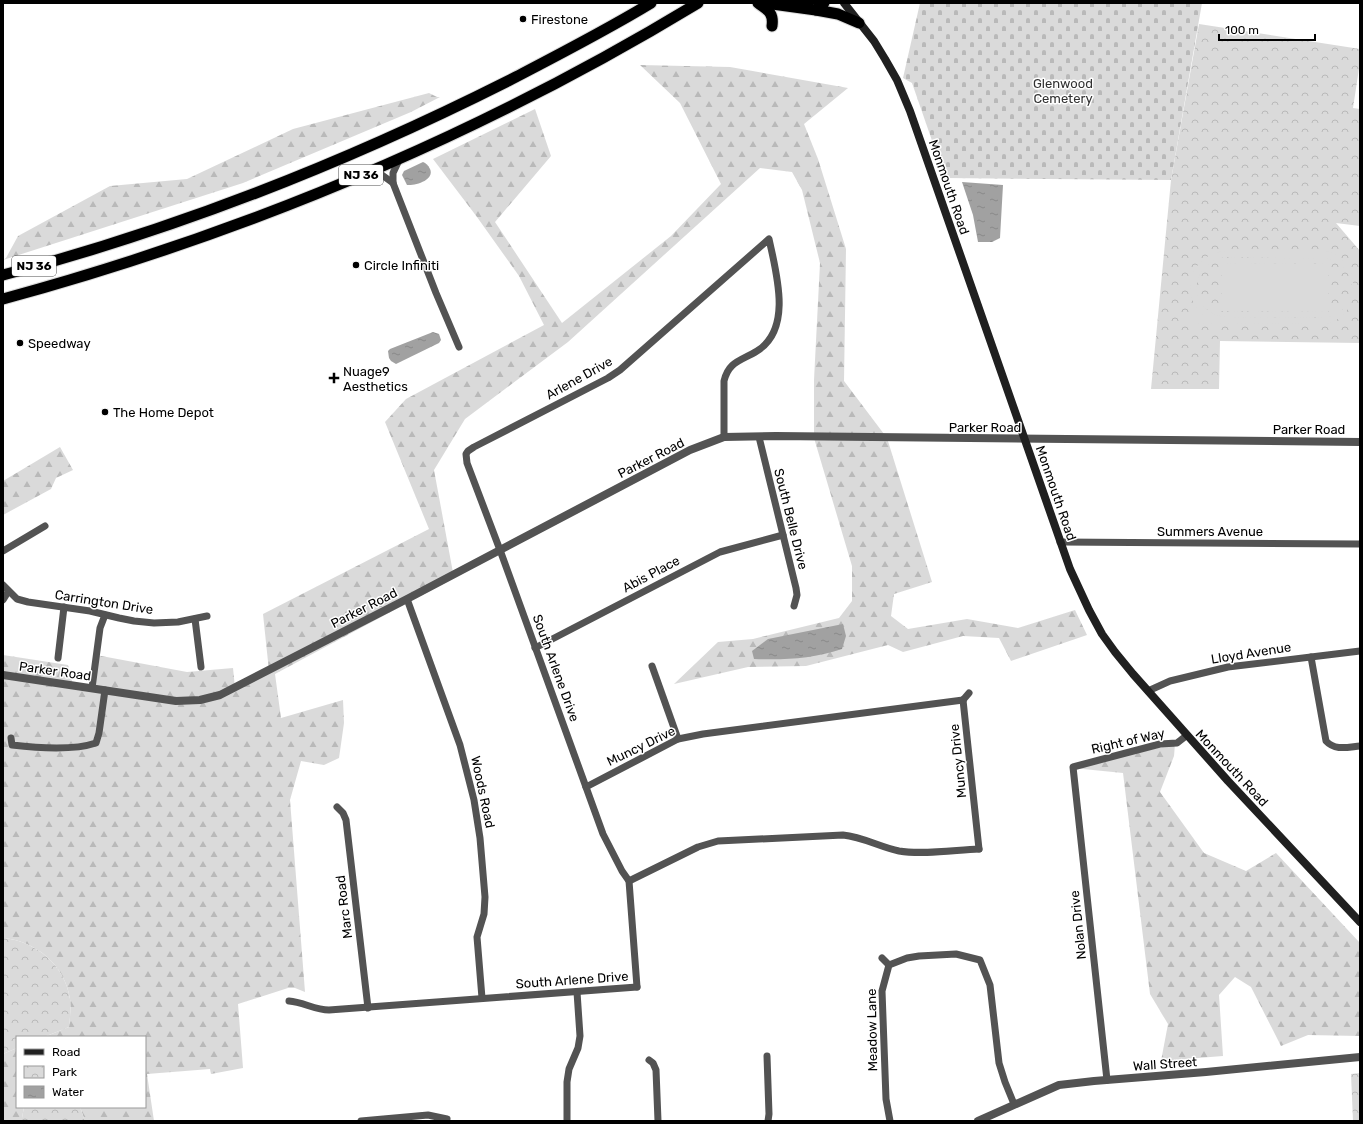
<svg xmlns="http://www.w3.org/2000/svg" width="1363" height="1124" viewBox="0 0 1363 1124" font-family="Rubik,sans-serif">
<defs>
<pattern id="forest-firs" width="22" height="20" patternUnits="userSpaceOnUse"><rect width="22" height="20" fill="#dadada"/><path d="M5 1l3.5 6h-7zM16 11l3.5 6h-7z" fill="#b9b9b9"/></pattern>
<pattern id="cemetery-stones" width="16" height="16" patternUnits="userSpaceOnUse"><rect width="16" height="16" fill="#dadada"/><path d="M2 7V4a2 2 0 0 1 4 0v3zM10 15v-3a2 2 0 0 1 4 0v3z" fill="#b9b9b9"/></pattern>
<pattern id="park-crowns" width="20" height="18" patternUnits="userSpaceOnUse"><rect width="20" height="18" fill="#dadada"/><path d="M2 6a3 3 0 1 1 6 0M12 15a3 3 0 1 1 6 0" fill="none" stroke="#b9b9b9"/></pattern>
<pattern id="water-ripples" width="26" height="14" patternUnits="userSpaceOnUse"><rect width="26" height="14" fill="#a1a1a1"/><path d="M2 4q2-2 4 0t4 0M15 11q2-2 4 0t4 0" fill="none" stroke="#898989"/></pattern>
</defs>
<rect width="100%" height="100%" fill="#fff"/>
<!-- forest -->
<g fill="url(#forest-firs)">
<path d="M640,65l90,2 118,21 -44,36 14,35 28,90 -2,132 43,57 45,144 -38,12 -3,22 17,13 59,-10 51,9 57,-18 12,25 -76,26 -12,-23 -36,-2 -60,16 -15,-7 -82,21 -58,1 -74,17 44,-42 35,-3 86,-21 13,-17v-35l-38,-128v-58l6,-117 -18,-73 -10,-18 -32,-4 -192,174 -103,77 -31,51 20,108 -179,96 6,44 62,-18 1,23 -5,35 -15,7 -23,-4 -11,39 15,192 -10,-4h-7l-50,16 5,64 -32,6 -1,-5 -63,5 7,47h-69l-5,-14h65v-70h-101l25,-10c1,-10 2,-18 1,-28 -5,-34 -34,-58 -67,-61v-283l65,10 5,20 18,3 5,-33 91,17 46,-4 2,20 34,-17 -6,-57 166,-85 -44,-107 21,-23 138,-74 -25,-49 -42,-59 -44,-58 102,-50 16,47 -56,66 67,101 109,-87 50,-52 -41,-81z"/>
<path d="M429,93l8,4h3l-29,15 -168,71 -240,77 3,-2 12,-22 92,-50 77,-7 106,-50z"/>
<path d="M60,447l13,23 -17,8 -5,11 -48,26v-34z"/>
<path d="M1175,744l-1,12 -14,36 44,61 42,18 30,-18 84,90v93l-52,-1 -27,11 -30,-59 -16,-10 -16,18 4,61 -62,5 7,-37 -18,-30 -27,-221 -50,-5z"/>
<path d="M17,1048v59h7l-2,11h-4l-1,3h-14v-67z"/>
</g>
<!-- cemetery -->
<path fill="url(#cemetery-stones)" d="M920,3h282l-31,177 -226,-2 -33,-95 -9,-5z"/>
<!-- park -->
<g fill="url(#park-crowns)">
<path d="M1199,24l161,25v13l-7,46 7,1v117l-24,-3 24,28v92l-140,-2 -1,48h-68l20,-209z"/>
<path d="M3,938c33,3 62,27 67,61 1,10 0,19 -1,28l-25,10h-27v11l-14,6z"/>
<path d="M1360,1073v48h-7l-2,-47z"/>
<path d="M24,1107h56l5,14h-68v-3h5z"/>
</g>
<!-- pitch -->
<g fill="#dadada" fill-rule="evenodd">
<path d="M1225,251h101c37,9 37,66 -1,73l-134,-1v-6h14c-3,-4 -8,-7 -10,-12 -14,-24 3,-52 30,-54zM1227,257l103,2c30,12 30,49 -3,59l-101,-1c-39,-4 -39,-56 1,-60z"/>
<path d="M1222,263l106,1v48l-106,-1z"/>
</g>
<!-- water -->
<g fill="url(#water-ripples)">
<path d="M423,162c3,1 5,3 7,7 5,11 -15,17 -23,16l-5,-10 2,-4z"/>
<path d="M962,182l41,3 -3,53 -8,4h-14l-5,-27z"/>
<path d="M433,332l6,2 2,6 -2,3 -43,21 -5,-3 -2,-3 -1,-7 2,-2z"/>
<path d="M843,624l3,12 -4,13c-30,10 -57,11 -88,10l-2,-8 16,-12z"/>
</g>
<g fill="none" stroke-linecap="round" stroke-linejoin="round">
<defs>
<g id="trunk">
<path d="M758,3c9,7 16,9 14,23"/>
<path d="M765,3l51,7 8,-7"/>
<path d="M816,10l22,4 21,9"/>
<path d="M3,275c175,-46 344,-113 505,-194 48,-25 97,-50 143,-78"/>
<path d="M3,299c243,-66 479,-165 695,-296"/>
</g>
</defs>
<!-- trunk casing -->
<use href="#trunk" stroke="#dbdbdb" stroke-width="13"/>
<!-- minor -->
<g stroke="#535353" stroke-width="7">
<path d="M400,158l-7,15v10l43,110 23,54"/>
<path d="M370,172l12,3 11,8"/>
<path d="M759,437l37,151 1,7 -3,11"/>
<path d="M1060,542l300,2"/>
<path d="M3,551l42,-25"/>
<path d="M3,585l14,14 11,3 62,9 29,7 15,3 20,2 24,-1 29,-6"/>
<path d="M407,599l53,146 14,55 6,38 5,59 -1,17 -7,23 5,61"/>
<path d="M3,600l5,-8"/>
<path d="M195,619l6,48"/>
<path d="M535,648l185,-96 63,-17"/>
<path d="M1311,657l15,84c9,10 22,6 34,5"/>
<path d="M58,658l6,-51"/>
<path d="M652,666l26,73"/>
<path d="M92,688l8,-60 5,-13"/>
<path d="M1148,691l22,-10 58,-14 132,-16"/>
<path d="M963,700l16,149"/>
<path d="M963,700l6,-7"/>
<path d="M11,738l1,7c25,3 60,6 84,-2l3,-10 6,-43"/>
<path d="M586,787l92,-48 25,-5 260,-34"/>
<path d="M337,807l6,6 3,7 22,188"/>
<path d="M629,881l69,-34 20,-6 125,-6c20,2 37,12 56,16 24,4 56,-1 80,-2"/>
<path d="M882,958l7,7"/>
<path d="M637,987l-8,-106 -7,-10 -19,-37 -103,-284 -33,-87 -1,-9 2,-3 6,-4 134,-69 12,-8 149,-131c7,33 24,90 -12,112 -16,10 -28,10 -33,30v56"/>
<path d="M289,1001c14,1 26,9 40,9l308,-23"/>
<path d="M767,1056l2,58 -1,7"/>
<path d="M649,1060l4,3 3,7 2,51"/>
<path d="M1107,1080l-34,-313 87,-23 17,-1 9,-7"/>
<path d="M361,1121l67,-6 19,4"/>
<path d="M567,1121v-39l2,-13 9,-21 2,-12 -3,-44"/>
<path d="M890,1121l-4,-22 -4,-108 7,-26 18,-7 12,-2 37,-2 24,6 10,25 9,78 6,19 9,22"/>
</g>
<!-- tertiary -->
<g stroke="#535353" stroke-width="8">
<path d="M3,675l173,26 24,-1 20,-5 187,-96 283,-149 34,-13 52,-1 584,6"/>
<path d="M978,1121l81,-36 35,-4 112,-9 154,-15"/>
</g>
<!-- secondary -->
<path stroke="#202020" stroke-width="8" d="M844,3l30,38 11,18 12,21 13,31 160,458 19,41 13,24 13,18 18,22 95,107 132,141"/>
<!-- trunk -->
<use href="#trunk" stroke="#000" stroke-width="11"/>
</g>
<!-- markers -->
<g fill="#000" stroke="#fff" stroke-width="1.5">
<circle cx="523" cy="19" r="4"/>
<circle cx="356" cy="265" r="4"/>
<circle cx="20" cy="343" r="4"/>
<path d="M332 372h4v4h4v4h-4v4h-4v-4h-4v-4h4z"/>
<circle cx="105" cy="412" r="4"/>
</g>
<g text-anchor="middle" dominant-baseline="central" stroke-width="3" stroke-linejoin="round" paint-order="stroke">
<!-- shield labels -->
<g fill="#fff" stroke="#4c4c4c" stroke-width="1">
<rect x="339" y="165" width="44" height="20" rx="3"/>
<rect x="12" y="256" width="44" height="20" rx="3"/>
</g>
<g font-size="12" font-weight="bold" fill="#000">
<text x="361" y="175">NJ 36</text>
<text x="34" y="266">NJ 36</text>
</g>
<!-- poi labels -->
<g font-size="13" fill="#000" stroke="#fff" text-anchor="start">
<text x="531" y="19">Firestone</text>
<text x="364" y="265">Circle Infiniti</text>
<text x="28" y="343">Speedway</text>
<text x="343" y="371">Nuage9<tspan x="343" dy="15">Aesthetics</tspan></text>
<text x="113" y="412">The Home Depot</text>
</g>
<!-- park labels -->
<g font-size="13" fill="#313131" stroke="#fff">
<text x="1063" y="83">Glenwood<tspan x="1063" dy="15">Cemetery</tspan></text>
</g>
<!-- street labels -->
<g font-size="13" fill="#000" stroke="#fff">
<text transform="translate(949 187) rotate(71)">Monmouth Road</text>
<text transform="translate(579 378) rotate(-29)">Arlene Drive</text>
<text x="985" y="427">Parker Road</text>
<text x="1309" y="429">Parker Road</text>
<text transform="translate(651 458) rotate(-27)">Parker Road</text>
<text transform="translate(1056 493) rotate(71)">Monmouth Road</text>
<text transform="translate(791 519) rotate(76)">South Belle Drive</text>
<text x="1210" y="531">Summers Avenue</text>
<text transform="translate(651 574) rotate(-28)">Abis Place</text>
<text transform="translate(104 602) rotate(9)">Carrington Drive</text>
<text transform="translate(364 608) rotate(-27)">Parker Road</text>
<text transform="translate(1251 653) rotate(-9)">Lloyd Avenue</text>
<text transform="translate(556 668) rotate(70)">South Arlene Drive</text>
<text transform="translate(55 671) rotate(8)">Parker Road</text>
<text transform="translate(1128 741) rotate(-13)">Right of Way</text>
<text transform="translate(641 746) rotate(-26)">Muncy Drive</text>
<text transform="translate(958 761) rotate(-96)">Muncy Drive</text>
<text transform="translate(1232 768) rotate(47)">Monmouth Road</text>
<text transform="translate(483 792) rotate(78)">Woods Road</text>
<text transform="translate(344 907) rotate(-97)">Marc Road</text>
<text transform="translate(1078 925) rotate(-96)">Nolan Drive</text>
<text transform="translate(572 980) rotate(-4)">South Arlene Drive</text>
<text transform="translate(872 1030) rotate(-91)">Meadow Lane</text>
<text transform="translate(1165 1064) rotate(-4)">Wall Street</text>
</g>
</g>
<!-- border -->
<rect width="1363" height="1124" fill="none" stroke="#000000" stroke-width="8"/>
<!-- legend -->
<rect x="16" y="1036" width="130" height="72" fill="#ffffff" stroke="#999999"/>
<rect x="24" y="1049" width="20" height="6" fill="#202020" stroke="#999999"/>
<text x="52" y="1056" font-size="12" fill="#000000">Road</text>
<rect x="24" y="1066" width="20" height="12" fill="url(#park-crowns)" stroke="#999999"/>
<text x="52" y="1076" font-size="12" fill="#000000">Park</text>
<rect x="24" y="1086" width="20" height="12" fill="url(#water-ripples)" stroke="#999999"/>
<text x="52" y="1096" font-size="12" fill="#000000">Water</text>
<!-- scale -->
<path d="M1219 34v6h96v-6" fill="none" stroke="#000000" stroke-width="2"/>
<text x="1225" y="34" font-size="12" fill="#000000" stroke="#ffffff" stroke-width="3" paint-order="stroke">100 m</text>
</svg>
